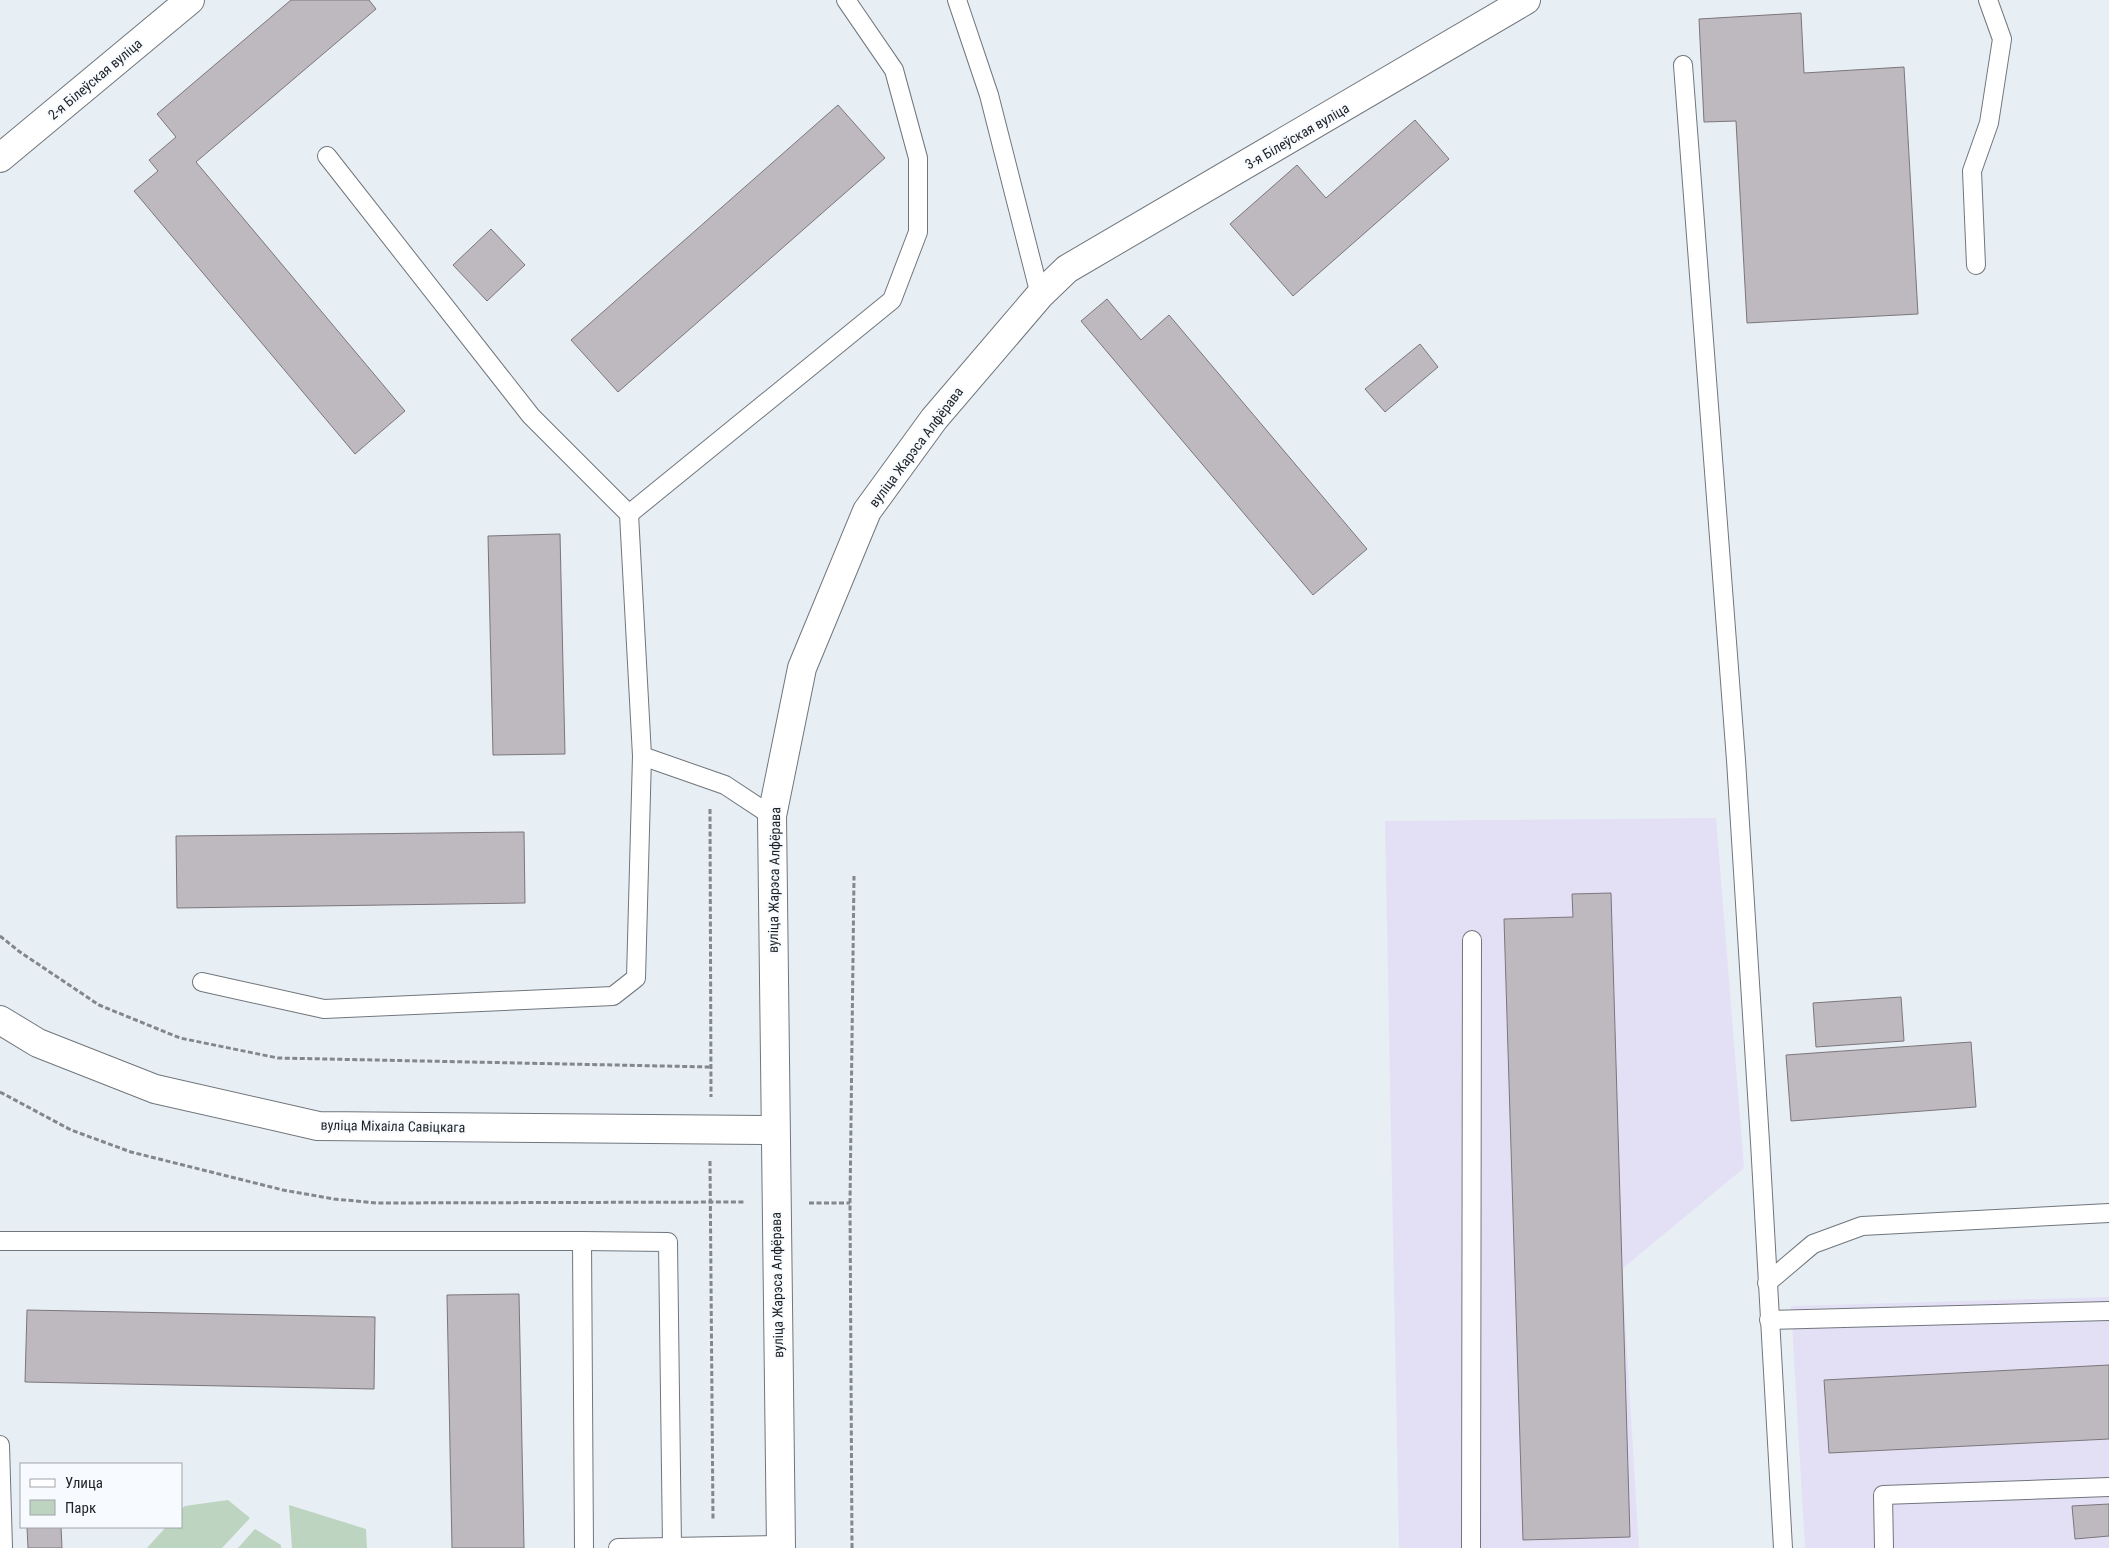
<svg xmlns="http://www.w3.org/2000/svg" width="2109" height="1548" viewBox="0 0 2109 1548" font-family="'Roboto Condensed',sans-serif">
<rect width="100%" height="100%" fill="#e7eef4"/>
<!-- industrial -->
<g fill="#e3e0f6">
<path d="M1716,818l28,350 -122,101 17,279h-240l-14,-727z"/>
<path d="M2109,1297v251h-304l-14,-242z"/>
</g>
<!-- green -->
<g fill="#bdd4c0">
<path d="M228,1500l22,18 -28,30h-75l19,-21h15v-18l4,-3z"/>
<path d="M289,1505l77,24 1,19h-75z"/>
<path d="M255,1529l26,16v3h-43z"/>
</g>
<!-- building -->
<g fill="#beb9bf" stroke="#7b767c">
<path d="M291,0h78l7,9 -180,153 209,249 -50,43 -221,-263 24,-20 -9,-11 27,-23 -19,-23z"/>
<path d="M1801,13l3,60 100,-6 14,247 -171,9 -11,-202 -32,1 -5,-103z"/>
<path d="M838,105l47,53 -267,234 -47,-52z"/>
<path d="M1415,120l34,39 -156,137 -63,-72 67,-59 29,33z"/>
<path d="M491,229l34,36 -38,36 -34,-36z"/>
<path d="M1107,299l34,41 28,-25 198,234 -54,46 -232,-274z"/>
<path d="M1420,344l18,23 -53,45 -20,-23z"/>
<path d="M560,534l5,220 -72,1 -5,-219z"/>
<path d="M524,832l1,71 -348,5 -1,-72z"/>
<path d="M1611,893l19,644 -107,3 -19,-621 69,-2 -1,-23z"/>
<path d="M1901,997l3,44 -88,6 -3,-44z"/>
<path d="M1971,1042l5,65 -185,14 -5,-66z"/>
<path d="M519,1294l5,254h-72l-5,-253z"/>
<path d="M27,1310l348,7 -1,72 -349,-7z"/>
<path d="M2109,1365v74l-280,14 -5,-73z"/>
<path d="M2109,1504v32l-34,3 -3,-33z"/>
<path d="M27,1527h34l1,21h-34z"/>
</g>
<g fill="none" stroke-linecap="round" stroke-linejoin="round">
<defs>
<g id="lane">
<path d="M957,0l32,95 51,200"/>
<path d="M1683,65l53,695 24,382 23,406"/>
<path d="M327,156l204,260 98,98 13,242 83,29 47,31"/>
<path d="M1976,265l-4,-94 17,-48 13,-84 -14,-39"/>
<path d="M629,514l263,-214 26,-68v-74l-24,-88 -48,-70"/>
<path d="M202,982l122,27 289,-13 23,-18 6,-222"/>
<path d="M0,1241h582l2,307"/>
<path d="M582,1241l86,1 4,305"/>
<path d="M1767,1283l46,-39 49,-18 247,-13"/>
<path d="M1769,1320l340,-9"/>
<path d="M0,1445l3,103"/>
<path d="M618,1548l163,-3"/>
<path d="M1471,1548l1,-608"/>
<path d="M1884,1548l-1,-53 226,-8"/>
</g>
<g id="street">
<path d="M0,158l190,-158"/>
<path d="M0,1020l38,23 117,46 163,37 457,4"/>
<path d="M781,1548l-9,-732 30,-148 65,-157 67,-92 106,-124 27,-26 459,-269"/>
</g>
</defs>
<!-- lane casing -->
<use href="#lane" stroke="#70767c" stroke-width="20"/>
<!-- street casing -->
<use href="#street" stroke="#70767c" stroke-width="30"/>
<!-- path -->
<g stroke="#82878b" stroke-width="3" stroke-dasharray="5 2.5" stroke-linecap="butt">
<path d="M710,809l1,288"/>
<path d="M0,936l20,16 79,53 81,33 98,20 432,9"/>
<path d="M0,1092l71,38 60,22 152,38 51,9 43,4 368,-1"/>
<path d="M710,1161l3,359"/>
<path d="M809,1203h41"/>
<path d="M852,1548l-2,-345 4,-327"/>
</g>
<!-- lane -->
<use href="#lane" stroke="#fff" stroke-width="18"/>
<!-- street -->
<use href="#street" stroke="#fff" stroke-width="28"/>
</g>
<g text-anchor="middle" dominant-baseline="central" stroke-width="4" stroke-linejoin="round" paint-order="stroke">
<!-- street labels -->
<g font-size="14" fill="#1f2224" stroke="#f7fbff">
<text transform="translate(95 79) rotate(-40)">2-я Білеўская вуліца</text>
<text transform="translate(1297 136) rotate(-30)">3-я Білеўская вуліца</text>
<text transform="translate(916 447) rotate(-53)">вуліца Жарэса Алфёрава</text>
<text transform="translate(774 880) rotate(-89)">вуліца Жарэса Алфёрава</text>
<text transform="translate(393 1126) rotate(1)">вуліца Міхаіла Савіцкага</text>
<text transform="translate(777 1285) rotate(-91)">вуліца Жарэса Алфёрава</text>
</g>
</g>
<!-- legend -->
<rect x="20" y="1463" width="162" height="65" fill="#f7fbff" stroke="#a1a4a7"/>
<rect x="30" y="1479" width="25" height="8" fill="#ffffff" stroke="#a1a4a7"/>
<text x="65" y="1488" font-size="15" fill="#1f2224">Улица</text>
<rect x="30" y="1500" width="25" height="15" fill="#bdd4c0" stroke="#a1a4a7"/>
<text x="65" y="1513" font-size="15" fill="#1f2224">Парк</text>
</svg>
